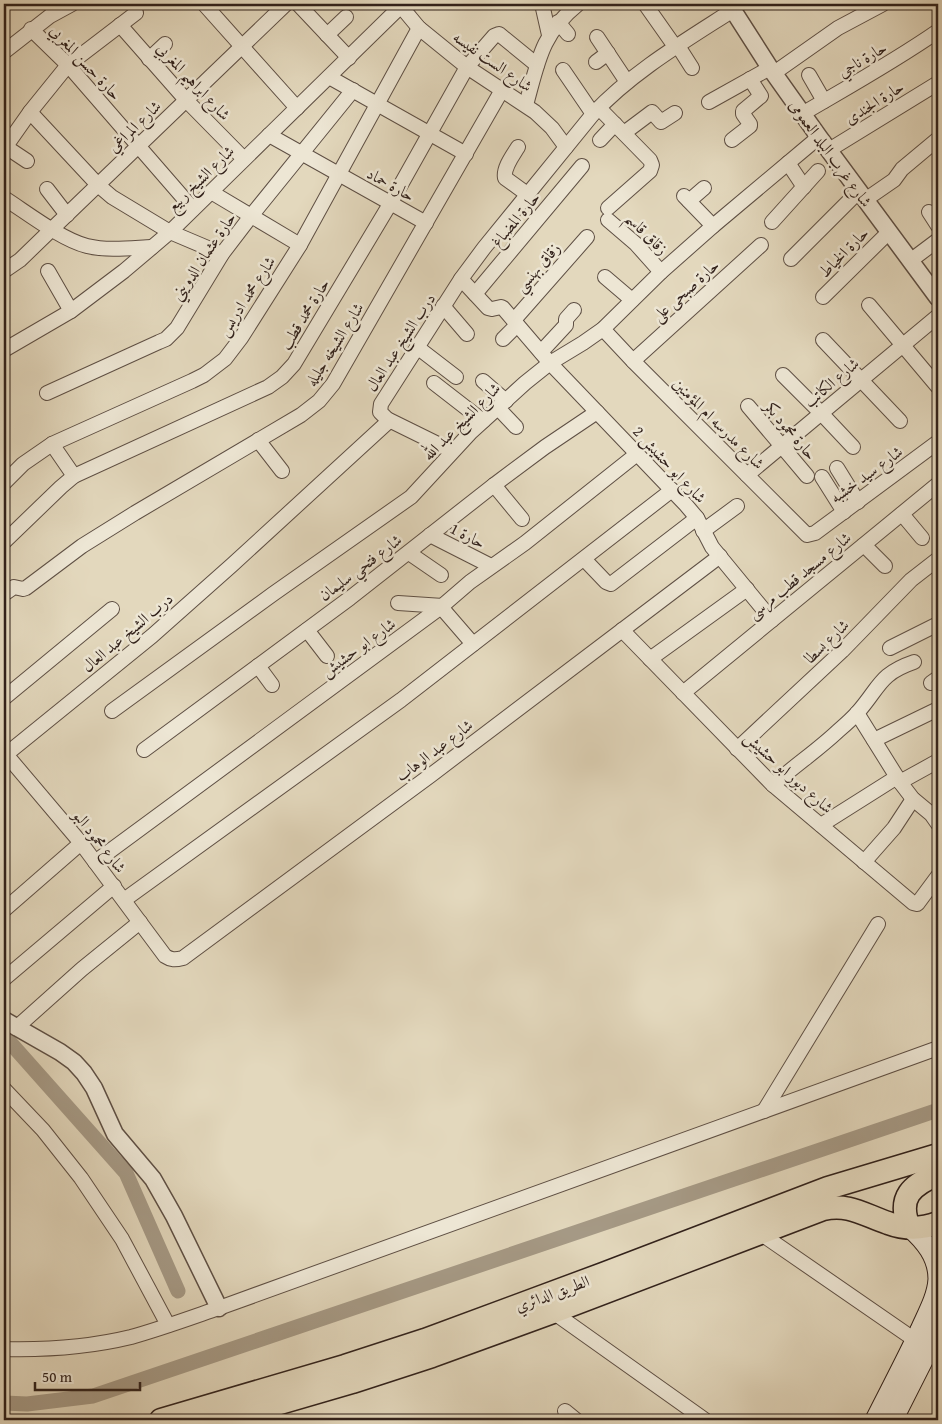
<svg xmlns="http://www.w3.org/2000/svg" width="942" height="1424" viewBox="0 0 942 1424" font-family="'Gentium Book Plus',Amiri,serif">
<rect width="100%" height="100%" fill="#e3d8bd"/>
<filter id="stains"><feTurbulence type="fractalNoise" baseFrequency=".004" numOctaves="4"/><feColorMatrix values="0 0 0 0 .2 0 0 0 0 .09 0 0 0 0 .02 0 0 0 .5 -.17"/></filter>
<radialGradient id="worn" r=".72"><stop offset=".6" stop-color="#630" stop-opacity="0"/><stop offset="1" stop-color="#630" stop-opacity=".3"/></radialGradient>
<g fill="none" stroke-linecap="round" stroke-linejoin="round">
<!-- canal -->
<g stroke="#a69a86" stroke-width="15">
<path d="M4,1038l3,1 119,134 52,118"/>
<path d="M4,1403l23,1 66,-8 845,-286"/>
</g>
<defs>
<g id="minor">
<path d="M204,4l93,104"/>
<path d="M298,4l51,54"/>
<path d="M399,4l20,24 48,39 68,45 17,16 14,19"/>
<path d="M542,4l7,31"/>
<path d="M645,4l31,44"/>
<path d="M558,22l10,12"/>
<path d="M120,25l66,75 58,59"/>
<path d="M31,29l37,36 125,144"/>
<path d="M327,35l19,-18"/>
<path d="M597,37l30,45"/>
<path d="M678,46l14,22"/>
<path d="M4,52l46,-36 22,-12"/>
<path d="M149,59l16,-15"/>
<path d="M596,62l12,-9"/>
<path d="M563,70l30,44"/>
<path d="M774,73l64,-45 45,-24"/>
<path d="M809,75l15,26"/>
<path d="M329,77l137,77"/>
<path d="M709,102l61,-34"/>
<path d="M526,105c12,-43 15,-71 52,-101"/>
<path d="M599,108l51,52 2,5 -2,6 -42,37"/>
<path d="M30,112l68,73 14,12 58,35 52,22"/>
<path d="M802,114c46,-27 93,-53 136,-83"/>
<path d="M624,133l28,-21 9,10 14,-9"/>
<path d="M269,135l157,88"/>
<path d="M600,140l15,-16"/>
<path d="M732,140l18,-14v-2l-7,-10v-3l18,-15 -11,-17"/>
<path d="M6,147l21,14"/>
<path d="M518,147c-5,8 -15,21 -13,31l22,16"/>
<path d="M4,149l26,-37 38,-47 68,-52"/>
<path d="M829,150l109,-67"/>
<path d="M788,163l16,24"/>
<path d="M47,189l20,26"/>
<path d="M211,192l89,53"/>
<path d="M684,196l29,30"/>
<path d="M4,198c22,14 58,42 83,48 21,5 44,2 65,1"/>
<path d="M865,200l29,-20 8,-11 36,-30"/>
<path d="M689,201l15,-13"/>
<path d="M929,212l9,14"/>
<path d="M608,220l28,24 25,28"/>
<path d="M772,222l46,-51"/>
<path d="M791,259l68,-68"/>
<path d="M910,261l28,-21"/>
<path d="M4,271l16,-11 32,-31 234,-225"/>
<path d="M48,271l23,40"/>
<path d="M605,277l27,23"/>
<path d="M461,279l27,29 4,1 9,-2 2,1 47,55 136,142 11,13 15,29 60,73"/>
<path d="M475,294l107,-128"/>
<path d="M823,297l66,-65"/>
<path d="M869,305l69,82"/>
<path d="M443,306l24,28"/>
<path d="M514,320l73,-83"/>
<path d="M603,329l30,32 174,174 8,-2 123,-91"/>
<path d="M503,339l14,-14"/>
<path d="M823,340l77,81"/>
<path d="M417,347l39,30"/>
<path d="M4,350l67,-39 53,-40 46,-39 231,-226"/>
<path d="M541,352l25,-27v-6l8,-9"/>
<path d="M633,361l128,-116"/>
<path d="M783,375l38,38 32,34"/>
<path d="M483,381l23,20"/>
<path d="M434,383l49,38"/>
<path d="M47,393l112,-51 7,-3 11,-11 45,-74 29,-38 102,-126"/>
<path d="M748,406l59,70"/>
<path d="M498,408l18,19"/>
<path d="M389,420l63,31"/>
<path d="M258,440l24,31"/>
<path d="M52,444l22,32"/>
<path d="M837,468l21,34"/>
<path d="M747,475l191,-159"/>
<path d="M822,477l22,35"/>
<path d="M4,483l19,-19 29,-20 140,-63 12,-6 21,-16 16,-21 59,-93 119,-217"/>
<path d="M494,485l28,34"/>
<path d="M902,514l20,24"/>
<path d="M703,531l34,-25"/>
<path d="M430,535l61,31"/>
<path d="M4,542l57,-55 13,-11 194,-89 14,-10 12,-13 96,-160 77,-137 27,-31 5,-2 38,31"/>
<path d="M864,545l21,21"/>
<path d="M409,553l32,22"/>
<path d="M584,559l22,23 5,2 86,-66"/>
<path d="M4,594l10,-7 9,2 3,-1 56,-42 53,-33 166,-98 18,-14 14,-17 169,-294"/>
<path d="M398,603l45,3"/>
<path d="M441,607l32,37"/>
<path d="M307,630l20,26"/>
<path d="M622,630l151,155 140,118 4,1 1,-1 20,-27"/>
<path d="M890,648l48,-24"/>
<path d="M650,659l97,-70"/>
<path d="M258,666l14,19"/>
<path d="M931,683l7,-5"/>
<path d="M683,693l255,-209"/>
<path d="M4,698l108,-89"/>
<path d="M112,711l161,-117 138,-97 60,-65 54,-49 25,-20 33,-20 20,-14 58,-57 52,-46 106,-89"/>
<path d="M857,713l43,69 13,17 18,15 7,10"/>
<path d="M874,740l64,-31"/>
<path d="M737,749l105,-98 69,-71 27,-21"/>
<path d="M144,750l206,-152 144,-113 51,-38 52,-35"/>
<path d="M4,752l77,91 84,113c6,4 10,4 18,2l248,-183 289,-219"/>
<path d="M4,756l148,-120 80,-71 157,-144 -9,-9 1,-8 80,-125 23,-31 109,-134c39,-42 92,-73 140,-104"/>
<path d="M900,782l38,-21"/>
<path d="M773,785c21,-19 45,-35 65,-54 7,-6 14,-12 20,-19 22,-25 21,-38 56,-50"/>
<path d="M821,825l76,-48"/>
<path d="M95,862l346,-255 29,-25 55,-39 112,-89"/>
<path d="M864,862l30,-34 19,-29"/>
<path d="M124,900l277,-200 271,-210"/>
<path d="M4,910l77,-67"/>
<path d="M4,979l110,-93"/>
<path d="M16,1028l66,-59 58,-47"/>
<path d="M4,1089l39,41 38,48 41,61 46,86"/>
<path d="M764,1111l114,-187"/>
<path d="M760,1233l155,107"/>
<path d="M553,1312l152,108"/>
<path d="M4,1349c42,1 86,-2 127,-12 29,-8 59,-19 88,-29l719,-260"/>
<path d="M565,1411l11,9"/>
</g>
<g id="tertiary">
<path d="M729,4l41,64 49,69 119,161"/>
<path d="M4,1020l56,32 14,10 10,11 10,15 21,46 38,45 21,37 45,92"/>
</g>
<g id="secondary">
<path d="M875,1420c15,-30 31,-60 45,-90 7,-16 17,-33 18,-51 0,-22 -13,-38 -29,-52"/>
<path d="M893,1420l45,-89"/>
</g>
<g id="trunk">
<path d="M909,1227c-12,-30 3,-42 29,-53"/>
<path d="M161,1420l184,-54 80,-26 178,-66 225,-86 110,-33"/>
<path d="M221,1420l131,-38 80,-26 121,-44 270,-103c26,-6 41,6 65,14 16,6 34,6 50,0"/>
</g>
</defs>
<!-- minor casing -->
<use href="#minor" stroke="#5e4f44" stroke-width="16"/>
<!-- tertiary casing -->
<use href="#tertiary" stroke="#5e4f44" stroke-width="19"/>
<!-- secondary casing -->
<use href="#secondary" stroke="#31211b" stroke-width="21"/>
<!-- trunk casing -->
<use href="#trunk" stroke="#31211b" stroke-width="25"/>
<!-- minor -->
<use href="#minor" stroke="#ede6d4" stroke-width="14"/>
<!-- tertiary -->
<use href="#tertiary" stroke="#ede6d4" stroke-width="16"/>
<!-- secondary -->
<use href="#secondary" stroke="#ede6d4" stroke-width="19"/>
<!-- trunk -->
<use href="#trunk" stroke="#e3d8bd" stroke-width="22"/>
</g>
<g text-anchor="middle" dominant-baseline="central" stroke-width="5" stroke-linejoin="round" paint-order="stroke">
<!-- street labels -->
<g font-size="16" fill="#31211b" stroke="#ede6d4">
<text transform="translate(862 59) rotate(-31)">حارة ناجي</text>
<text transform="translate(493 61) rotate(35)">شارع الست نفيسه</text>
<text transform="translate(86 62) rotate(47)">حارة حسن المغربي</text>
<text transform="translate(194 81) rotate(47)">شارع ابراهيم المغربي</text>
<text transform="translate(874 102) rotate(-32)">حارة الجندى</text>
<text transform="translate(134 126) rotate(-44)">شارع المراغي</text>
<text transform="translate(831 153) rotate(54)">شارع غرب البلد العمومى</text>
<text transform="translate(200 178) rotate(-44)">شارع الشيخ ربيع</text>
<text transform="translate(391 184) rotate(29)">حارة حماد</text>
<text transform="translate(515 219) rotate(-50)">حارة المضباغ</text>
<text transform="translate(647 233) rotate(45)">زقاق قاسم</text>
<text transform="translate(843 252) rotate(-45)">حارة الخياط</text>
<text transform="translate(203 256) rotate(-56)">حارة عثمان الدويني</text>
<text transform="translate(537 267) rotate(-49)">زقاق بهنسي</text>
<text transform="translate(685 290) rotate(-42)">حارة صبحى على</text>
<text transform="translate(246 296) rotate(-57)">شارع محمد ادريس</text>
<text transform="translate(304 314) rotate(-59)">حارة محمد قطب</text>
<text transform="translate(400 342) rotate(-57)">درب الشيخ عبد العال</text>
<text transform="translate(334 344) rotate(-58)">شارع الشيخه جليله</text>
<text transform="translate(831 382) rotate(-40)">شارع الكاتب</text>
<text transform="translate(461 421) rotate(-45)">شارع الشيخ عبد الله</text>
<text transform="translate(719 423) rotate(45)">شارع مدرسه ام المؤمنين</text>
<text transform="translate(791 430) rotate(50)">حارة محمود بكر</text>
<text transform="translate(670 464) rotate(47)">شارع ابو حشيش 2</text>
<text transform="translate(866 474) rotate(-36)">شارع سيد خشبه</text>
<text transform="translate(468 535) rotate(27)">حارة 1</text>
<text transform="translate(360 567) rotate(-37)">شارع فتحي سليمان</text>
<text transform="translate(799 575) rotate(-39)">شارع مسجد قطب مرسى</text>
<text transform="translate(127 632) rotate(-40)">درب الشيخ عبد العال</text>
<text transform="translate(826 641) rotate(-44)">شارع بسطا</text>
<text transform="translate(358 647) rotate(-36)">شارع ابو حشيش</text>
<text transform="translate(434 750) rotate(-37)">شارع عبد الوهاب</text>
<text transform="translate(789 772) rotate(42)">شارع دبور ابو حشيش</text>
<text transform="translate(100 841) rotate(52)">شارع محمود البو</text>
<text transform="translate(552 1293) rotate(-20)">الطريق الدائري</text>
</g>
</g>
<!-- margin -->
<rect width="942" height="1424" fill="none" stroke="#e3d8bd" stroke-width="20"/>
<rect x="5" y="5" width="932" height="1414" fill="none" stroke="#31211b" stroke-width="2.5"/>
<rect x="10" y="10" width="922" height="1404" fill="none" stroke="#31211b"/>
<!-- scale -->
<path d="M35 1382v8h105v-8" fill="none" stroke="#31211b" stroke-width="2.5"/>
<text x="42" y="1382" font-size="15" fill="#31211b" stroke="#ede6d4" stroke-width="4" paint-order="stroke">50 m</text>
<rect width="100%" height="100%" filter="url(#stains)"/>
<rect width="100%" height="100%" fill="url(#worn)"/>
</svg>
